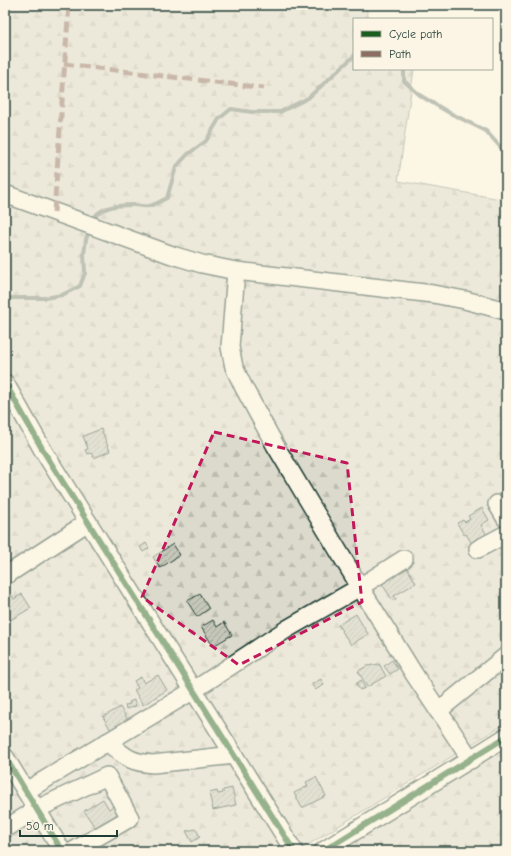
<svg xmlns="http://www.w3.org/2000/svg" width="511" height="856" viewBox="0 0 511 856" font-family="'Comic Neue',sans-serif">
<defs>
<pattern id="forest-firs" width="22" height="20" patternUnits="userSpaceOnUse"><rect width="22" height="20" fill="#dcdacc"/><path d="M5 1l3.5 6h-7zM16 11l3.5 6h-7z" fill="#bcbcb0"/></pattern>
<pattern id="building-hatch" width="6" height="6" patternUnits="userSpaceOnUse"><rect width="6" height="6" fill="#c5c7b9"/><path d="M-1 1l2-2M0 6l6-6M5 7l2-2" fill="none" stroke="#9fa397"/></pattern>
</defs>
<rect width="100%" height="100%" fill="#fcf5e5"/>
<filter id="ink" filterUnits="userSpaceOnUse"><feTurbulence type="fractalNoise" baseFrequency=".025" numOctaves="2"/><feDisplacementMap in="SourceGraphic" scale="8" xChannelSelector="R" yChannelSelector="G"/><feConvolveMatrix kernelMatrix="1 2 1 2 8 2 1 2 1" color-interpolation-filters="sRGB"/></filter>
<g filter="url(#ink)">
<!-- forest -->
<g fill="url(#forest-firs)" stroke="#7e8c80">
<path d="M5,5h360l4,14h-15v50h60l-16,112 108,19v523l-208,128h-293z"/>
<path d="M506,746v105h-167z"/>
</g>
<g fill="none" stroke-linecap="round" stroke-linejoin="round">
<!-- stream -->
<g stroke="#758479" stroke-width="4">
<path d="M404,69v12l17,15 27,16 38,19 17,19 3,33"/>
<path d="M92,222c6,-16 26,-17 41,-17 5,0 11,2 16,1 6,-1 13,-6 18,-8l9,-31 12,-13 18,-13 13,-22 12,-10 21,3h28l28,-14 46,-42"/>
<path d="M5,298h40l17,-3 18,-9 5,-13 -1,-19 2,-15 4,-10"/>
</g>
</g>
<!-- building -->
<g fill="url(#building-hatch)" stroke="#1f3d34">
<path d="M101,429l9,22 -16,7 -3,-5 -4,1 -2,-4 3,-1 -5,-13z"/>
<path d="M482,508l7,12 -8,5 6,10 -15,9 -6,-10 -2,1 -7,-12 6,-3 2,2 5,-3 -2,-3z"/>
<path d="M146,543l3,5 -6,4 -3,-5z"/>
<path d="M173,544l7,11 -20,13 -7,-11z"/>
<path d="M406,566l10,17 -22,13 2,3 -3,2 -11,-17 3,-2 -1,-3z"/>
<path d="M11,594l3,5 8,-5 9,14 -24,14 -2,-4v-20z"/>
<path d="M200,594l9,15 -12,8 -10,-16z"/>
<path d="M356,614l12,20 -17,11 -13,-20z"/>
<path d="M213,620l4,7 7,-5 8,13 -19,11 -12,-19z"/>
<path d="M392,660l6,9 -8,5 -6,-8z"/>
<path d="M379,664l7,12 -19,11 -9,-16 9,-5z"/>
<path d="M158,675l9,15 -24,15 -9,-15 4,-2 -4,-7 7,-4 3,6z"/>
<path d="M321,679l3,6 -9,5 -3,-6z"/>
<path d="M361,680l4,8 -5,2 -4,-6z"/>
<path d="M134,700l2,6 -10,3 -1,-4 5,-1 -1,-2z"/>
<path d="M120,707l9,15 -17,10 -9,-15z"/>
<path d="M316,777l10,19 -24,12 -8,-15 14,-7 -2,-4z"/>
<path d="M232,788l4,17 -23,5 -4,-17 8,-2 1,3 5,-1v-3z"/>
<path d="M103,799l6,10 4,-3 5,9 -22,14 -12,-18z"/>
<path d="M196,829l4,8 -8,5 -6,-11z"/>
<path d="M6,840l5,8 -6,3v-10z"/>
<path d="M43,847l2,4h-10z"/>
</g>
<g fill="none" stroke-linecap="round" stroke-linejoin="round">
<defs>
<g id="minor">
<path d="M5,194l167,61 30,9 34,7 197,23 32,6 41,11"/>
<path d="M236,271l-6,76 4,20 10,21 31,57 85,142 54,87 57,86"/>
<path d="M5,383l39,69 250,399"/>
<path d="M497,504l9,15"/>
<path d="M478,549l28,-15"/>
<path d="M5,576l83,-54"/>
<path d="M438,711l68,-55"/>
<path d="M107,742c19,15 22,20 46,22l81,-9"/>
<path d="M5,757l57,94"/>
<path d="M26,791l168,-101 93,-61 73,-42 44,-28"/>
<path d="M5,829l32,-20 70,-33 23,42 -57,33"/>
<path d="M323,851l183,-114"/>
</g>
</defs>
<!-- minor casing -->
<use href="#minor" stroke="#1f3d34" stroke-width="20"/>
<!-- minor -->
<use href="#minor" stroke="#fcf5e5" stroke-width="17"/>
<!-- quiet -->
<g stroke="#8d6e63" stroke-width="5" stroke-dasharray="10 5" stroke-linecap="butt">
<path d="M64,64l200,24"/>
<path d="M54,212l15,-207"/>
</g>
<defs>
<g id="cycleway">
<path d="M5,383l39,69 250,399"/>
<path d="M5,757l57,94"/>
<path d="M323,851l183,-114"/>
</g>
</defs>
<!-- cycleway casing -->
<use href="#cycleway" stroke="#fcf5e5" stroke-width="8"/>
<!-- cycleway -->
<use href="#cycleway" stroke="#1b5e20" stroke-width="6"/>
</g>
</g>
<!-- marked area -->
<path d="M0 0H511V856H0ZM214,432l133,31 15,139 -123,63 -97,-68z" fill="#fcf5e5" fill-opacity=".55" fill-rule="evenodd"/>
<path fill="none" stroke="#c2185b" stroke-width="3" stroke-dasharray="8 5" stroke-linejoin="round" d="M214,432l133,31 15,139 -123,63 -97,-68z"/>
<!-- margin -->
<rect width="511" height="856" fill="none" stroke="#fcf5e5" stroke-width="20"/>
<rect x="10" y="10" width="491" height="836" fill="none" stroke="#1f3d34" stroke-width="1.5" filter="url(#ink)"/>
<!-- legend -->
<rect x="353" y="18" width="140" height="52" fill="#fcf5e5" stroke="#a4ab9e"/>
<rect x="361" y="31" width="20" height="6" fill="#1b5e20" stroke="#a4ab9e"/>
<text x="389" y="38" font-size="12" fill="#1f3d34">Cycle path</text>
<rect x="361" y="51" width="20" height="6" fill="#8d6e63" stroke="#a4ab9e"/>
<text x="389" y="58" font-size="12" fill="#1f3d34">Path</text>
<!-- scale -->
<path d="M20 830v6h97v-6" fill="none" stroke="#1f3d34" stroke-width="2"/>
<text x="26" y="830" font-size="12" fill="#1f3d34" stroke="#fcf5e5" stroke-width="3" paint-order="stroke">50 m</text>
</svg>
